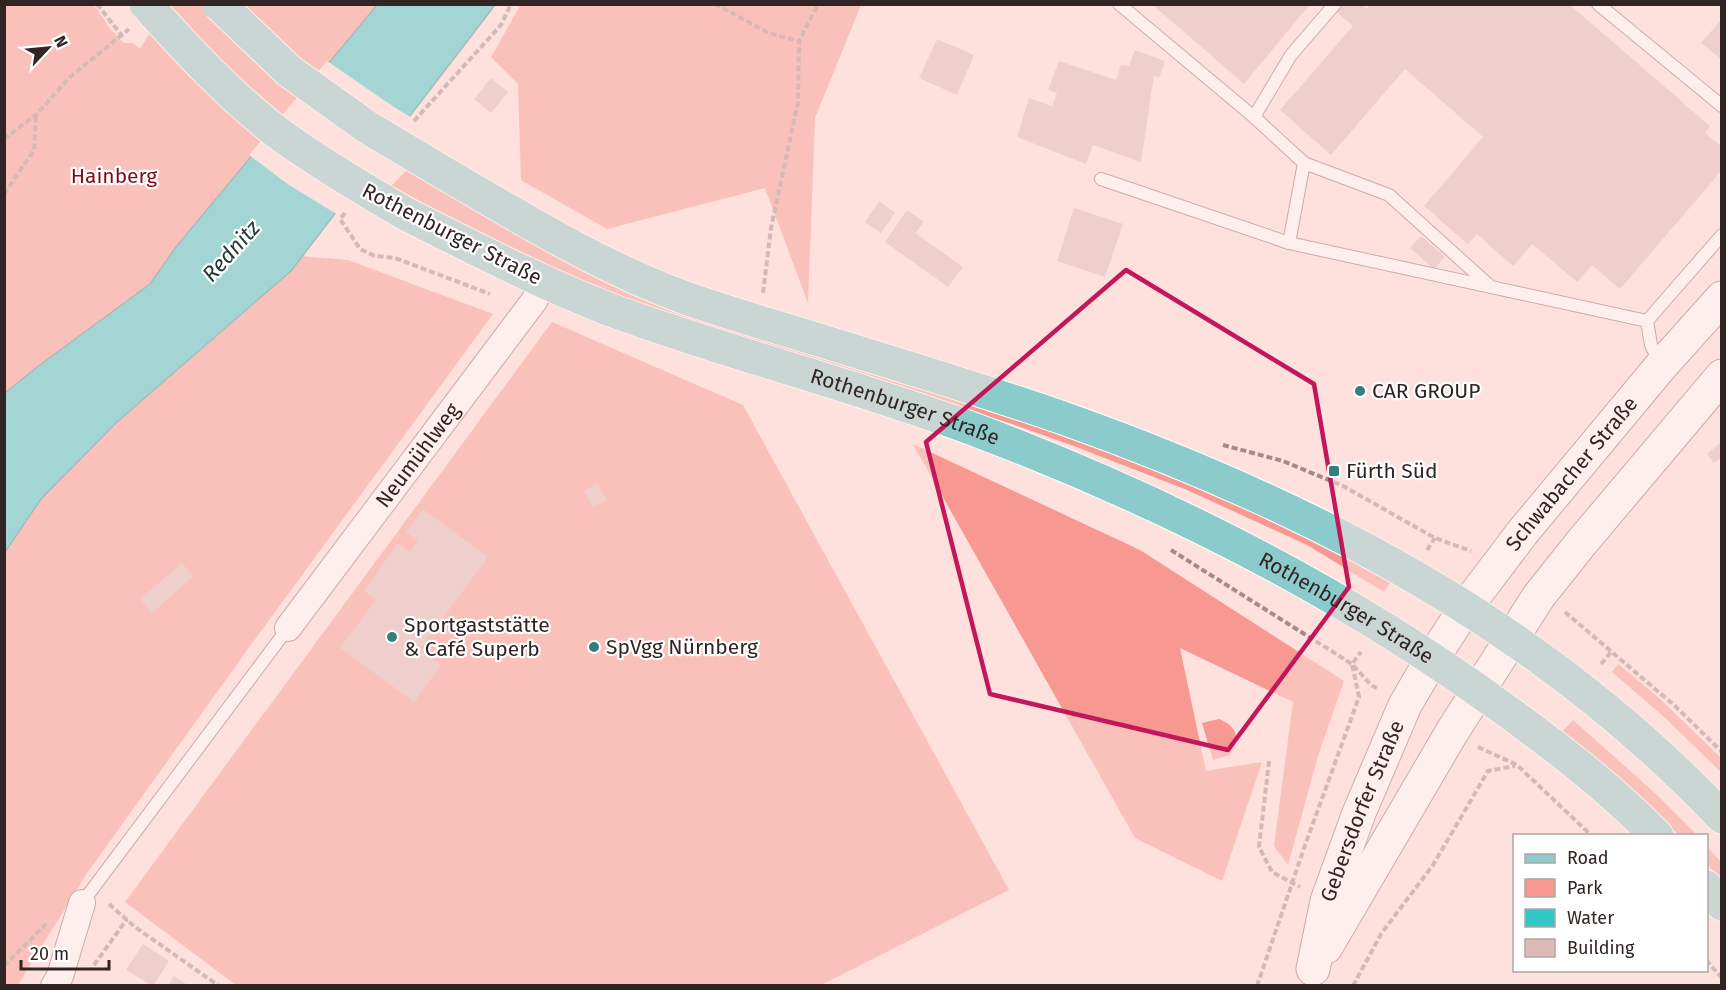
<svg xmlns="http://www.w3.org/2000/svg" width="1726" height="990" viewBox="0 0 1726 990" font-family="'Fira Sans',sans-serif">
<rect width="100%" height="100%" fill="#fee0dd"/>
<!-- green -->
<g fill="#f79991">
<path d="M521,4l340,1 -46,113 -7,185 -43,-115 -158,41 -86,-49 -3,-96 -27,-27z"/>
<path d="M5,5h89l17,25 13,13h9l7,6 27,-44h210l-180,243 151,12 145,54 -248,339 -160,223 -67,109 -13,1z"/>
<path d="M407,170l608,245 176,66 201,99 -8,12 -77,-47 -120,-55 -113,-44 -62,-22 -366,-115 -129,-57 -126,-66z"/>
<path d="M552,322l191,83 266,485 -190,96 -583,-1 -111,-83z"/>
<path d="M913,444l227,106 204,131 -26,75 -30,109 -14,-19 19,-144 -113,-54 26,123 56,-9 -40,119 -87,-43z"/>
<path d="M1618,664l40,33 63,61v14l-58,-56 -51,-44z"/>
<path d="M1219,719c19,8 21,19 11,36l-17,5 -11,-37z"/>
<path d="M1573,720l84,75 40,40h-18l-75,-70 -41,-34z"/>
<path d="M1706,846l15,16v18l-14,-16z"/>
</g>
<!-- water -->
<path fill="#34c7c8" stroke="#339696" stroke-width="1.5" d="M377,5h118l-204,266 -174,151 -76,77 -36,53v-159l32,-26 113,-83 26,-37z"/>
<!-- pier -->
<path fill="#fee0dd" d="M327,61l67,46 18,11 -74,97 -49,-30 -40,-30z"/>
<!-- building -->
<g fill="#debab6">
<path d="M1152,4h158l-66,80z"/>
<path d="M1327,4h34l6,5 4,-5h198l141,122 -5,7 17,14v23l-102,119 -28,-24 -15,17 -45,-38 -19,22 -36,-32 -9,10 -44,-38 59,-69 -78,-68 -74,86 -51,-45 73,-84z"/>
<path d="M1722,19v41l-21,-17z"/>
<path d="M937,39l37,16 -17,40 -38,-17z"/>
<path d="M1135,50l30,11 -6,17 -5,-3 -13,87 -48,-17 -7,19 -69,-27 12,-39 23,8 5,-13 -9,-3 11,-29 57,19 5,-15 8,1z"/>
<path d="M491,78l17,14 -17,21 -17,-14z"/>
<path d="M879,201l16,12 -14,20 -16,-11z"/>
<path d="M1074,208l49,16 -18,53 -48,-16z"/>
<path d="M907,210l17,12 -9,11 48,34 -15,20 -63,-45z"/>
<path d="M1421,236l24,21 -11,12 -24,-21z"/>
<path d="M1722,441v16l-8,6 -7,-9z"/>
<path d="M597,483l10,17 -14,7 -9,-16z"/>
<path d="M423,509l65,48 -68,92 21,16 -27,37 -74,-54 36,-48 -12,-9 34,-48 12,9 8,-11 -12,-9z"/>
<path d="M182,563l12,13 -42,37 -12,-14z"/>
<path d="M143,944l26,17 -16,25 -27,-16z"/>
<path d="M174,976l15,10h-21z"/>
</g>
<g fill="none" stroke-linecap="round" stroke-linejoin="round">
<defs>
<g id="lane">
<path d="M1119,4l135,113 50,46 -15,80"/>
<path d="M1598,4l124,102"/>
<path d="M1254,117l37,-62 44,-51"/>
<path d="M1304,163l85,32 102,92"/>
<path d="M1101,179l188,64 358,78"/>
<path d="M1660,363l-9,-18 -4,-24 75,-86"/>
<path d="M82,903l206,-275"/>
</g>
<g id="street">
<path id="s1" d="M288,628l246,-327 11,-19"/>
<path d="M54,986l6,-10 22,-73"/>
</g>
<g id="secondary">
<path d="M1326,947l126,-215 87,-136 43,-54 140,-166"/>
<path id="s2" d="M1313,969l14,-68 32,-88 46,-108 27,-46 34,-52 56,-74 139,-167 61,-68"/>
</g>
<g id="primary">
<path d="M444,173c77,45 155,93 239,124 36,13 73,24 110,35 90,28 181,55 270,86 248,88 476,206 659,399"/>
<path id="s3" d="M406,214c68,34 135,69 205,96 122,45 248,76 370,122 184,70 364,161 523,277 54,39 106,79 153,127"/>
<path d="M1706,887l16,17"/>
</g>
</defs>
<!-- lane casing -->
<use href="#lane" stroke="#8d6d69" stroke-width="14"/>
<!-- street casing -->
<use href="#street" stroke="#8d6d69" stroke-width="28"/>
<!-- secondary casing -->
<use href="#secondary" stroke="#8d6d69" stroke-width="35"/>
<!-- primary casing -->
<use href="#primary" stroke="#fff" stroke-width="35"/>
<!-- path -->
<g stroke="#a28b89" stroke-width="4" stroke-dasharray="6 3" stroke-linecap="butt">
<path d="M97,4l25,32"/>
<path d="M715,4l54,29 30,8"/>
<path d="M414,121l87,-96 10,-21"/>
<path d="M4,139l32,-24 34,-38 59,-48"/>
<path d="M4,194l30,-44 2,-34"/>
<path d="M345,213l-5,6 20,30 15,7 20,2 95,36"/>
<path d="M763,293l8,-65 27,-126 1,-61 19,-37"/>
<path d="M1223,445l60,16 60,25 92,52 36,13"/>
<path d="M1171,550l181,114 19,21 7,4"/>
<path d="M1427,550l8,-12"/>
<path d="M1565,612l110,94 47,46"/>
<path d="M1601,664l11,-13"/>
<path d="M1478,747l39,18 75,71"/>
<path d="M1269,761l-10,86 13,25 28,15"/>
<path d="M109,904l26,23 84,59"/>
<path d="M1706,960l16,18"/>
<path d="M94,965l33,-46"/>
<path d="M4,966l42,-42"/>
<path d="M1257,986l47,-138 55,-151 -7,-33 9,-12"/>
<path d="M1353,986l28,-52 52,-69 55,-94 27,-5"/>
</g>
<!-- lane -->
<use href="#lane" stroke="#fff" stroke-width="12"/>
<!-- street -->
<use href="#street" stroke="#fff" stroke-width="26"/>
<!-- secondary -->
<use href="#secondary" stroke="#fff" stroke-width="33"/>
<!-- primary -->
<use href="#primary" stroke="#8ccbcb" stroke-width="33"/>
<defs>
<g id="primary-bridge">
<path d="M146,4c41,46 83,91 132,129 41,30 85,56 128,81"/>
<path d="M219,4l70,67 78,56 77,46"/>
</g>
</defs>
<!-- primary-bridge casing -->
<use href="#primary-bridge" stroke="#fff" stroke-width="35" stroke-linecap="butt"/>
<!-- primary-bridge -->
<use href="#primary-bridge" stroke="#8ccbcb" stroke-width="33"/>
</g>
<!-- marked area -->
<path d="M0 0H1726V990H0ZM1126,270l188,114 35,203 -121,163 -238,-56 -64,-252z" fill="#fee0dd" fill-opacity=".55" fill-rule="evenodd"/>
<path fill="none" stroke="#c2185b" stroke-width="4.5" stroke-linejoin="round" d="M1126,270l188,114 35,203 -121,163 -238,-56 -64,-252z"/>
<!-- markers -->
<g fill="#347d7d" stroke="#fff" stroke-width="2">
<circle cx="1360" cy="391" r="6"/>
<rect x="1328" y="465" width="12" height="12" rx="3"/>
<circle cx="392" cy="637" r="6"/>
<circle cx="594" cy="647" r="6"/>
</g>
<g text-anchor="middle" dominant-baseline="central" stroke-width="4.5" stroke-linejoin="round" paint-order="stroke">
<!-- park labels -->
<g font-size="21" fill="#800b13" stroke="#fff">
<text x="114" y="176">Hainberg</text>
</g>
<!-- street labels -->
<g font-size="21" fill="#312422" stroke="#fff">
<text transform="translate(452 234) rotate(27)">Rothenburger Straße</text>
<text stroke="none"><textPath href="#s3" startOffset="536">Rothenburger Straße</textPath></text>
<text stroke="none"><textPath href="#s1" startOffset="216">Neumühlweg</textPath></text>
<text stroke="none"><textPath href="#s2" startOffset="566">Schwabacher Straße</textPath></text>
<text stroke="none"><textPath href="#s3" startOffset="1022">Rothenburger Straße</textPath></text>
<text stroke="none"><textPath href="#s2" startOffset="166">Gebersdorfer Straße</textPath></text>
</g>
<!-- poi labels -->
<g font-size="21" fill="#312422" stroke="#fff" text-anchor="start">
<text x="1372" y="391">CAR GROUP</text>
<text x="1346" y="471">Fürth Süd</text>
<text x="404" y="625">Sportgaststätte<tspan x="404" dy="24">&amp; Café Superb</tspan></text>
<text x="606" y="647">SpVgg Nürnberg</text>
</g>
<!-- water labels -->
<g font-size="22" font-style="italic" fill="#203838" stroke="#fff">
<text transform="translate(231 251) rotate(-48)">Rednitz</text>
</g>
</g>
<!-- border -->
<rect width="1726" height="990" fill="none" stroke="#312422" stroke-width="12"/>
<!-- legend -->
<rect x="1513" y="834" width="195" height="138" fill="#ffffff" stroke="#ada7a7" stroke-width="1.5"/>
<rect x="1525" y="854" width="30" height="9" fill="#8ccbcb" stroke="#ada7a7" stroke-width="1.5"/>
<text x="1567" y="864" font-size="18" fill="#312422">Road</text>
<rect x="1525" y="879" width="30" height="18" fill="#f79991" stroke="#ada7a7" stroke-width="1.5"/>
<text x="1567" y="894" font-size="18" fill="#312422">Park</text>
<rect x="1525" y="909" width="30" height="18" fill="#34c7c8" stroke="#ada7a7" stroke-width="1.5"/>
<text x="1567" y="924" font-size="18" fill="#312422">Water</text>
<rect x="1525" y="939" width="30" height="18" fill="#debab6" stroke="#ada7a7" stroke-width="1.5"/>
<text x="1567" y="954" font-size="18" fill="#312422">Building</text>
<!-- north arrow -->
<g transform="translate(48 48) rotate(64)" stroke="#ffffff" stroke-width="4.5" paint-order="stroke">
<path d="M0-4.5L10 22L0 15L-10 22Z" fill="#312422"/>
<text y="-9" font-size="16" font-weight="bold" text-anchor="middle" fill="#312422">N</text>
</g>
<!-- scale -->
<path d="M21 960v9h88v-9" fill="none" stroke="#312422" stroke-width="3"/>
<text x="30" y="960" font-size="18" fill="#312422" stroke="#ffffff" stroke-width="4.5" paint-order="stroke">20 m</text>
</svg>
